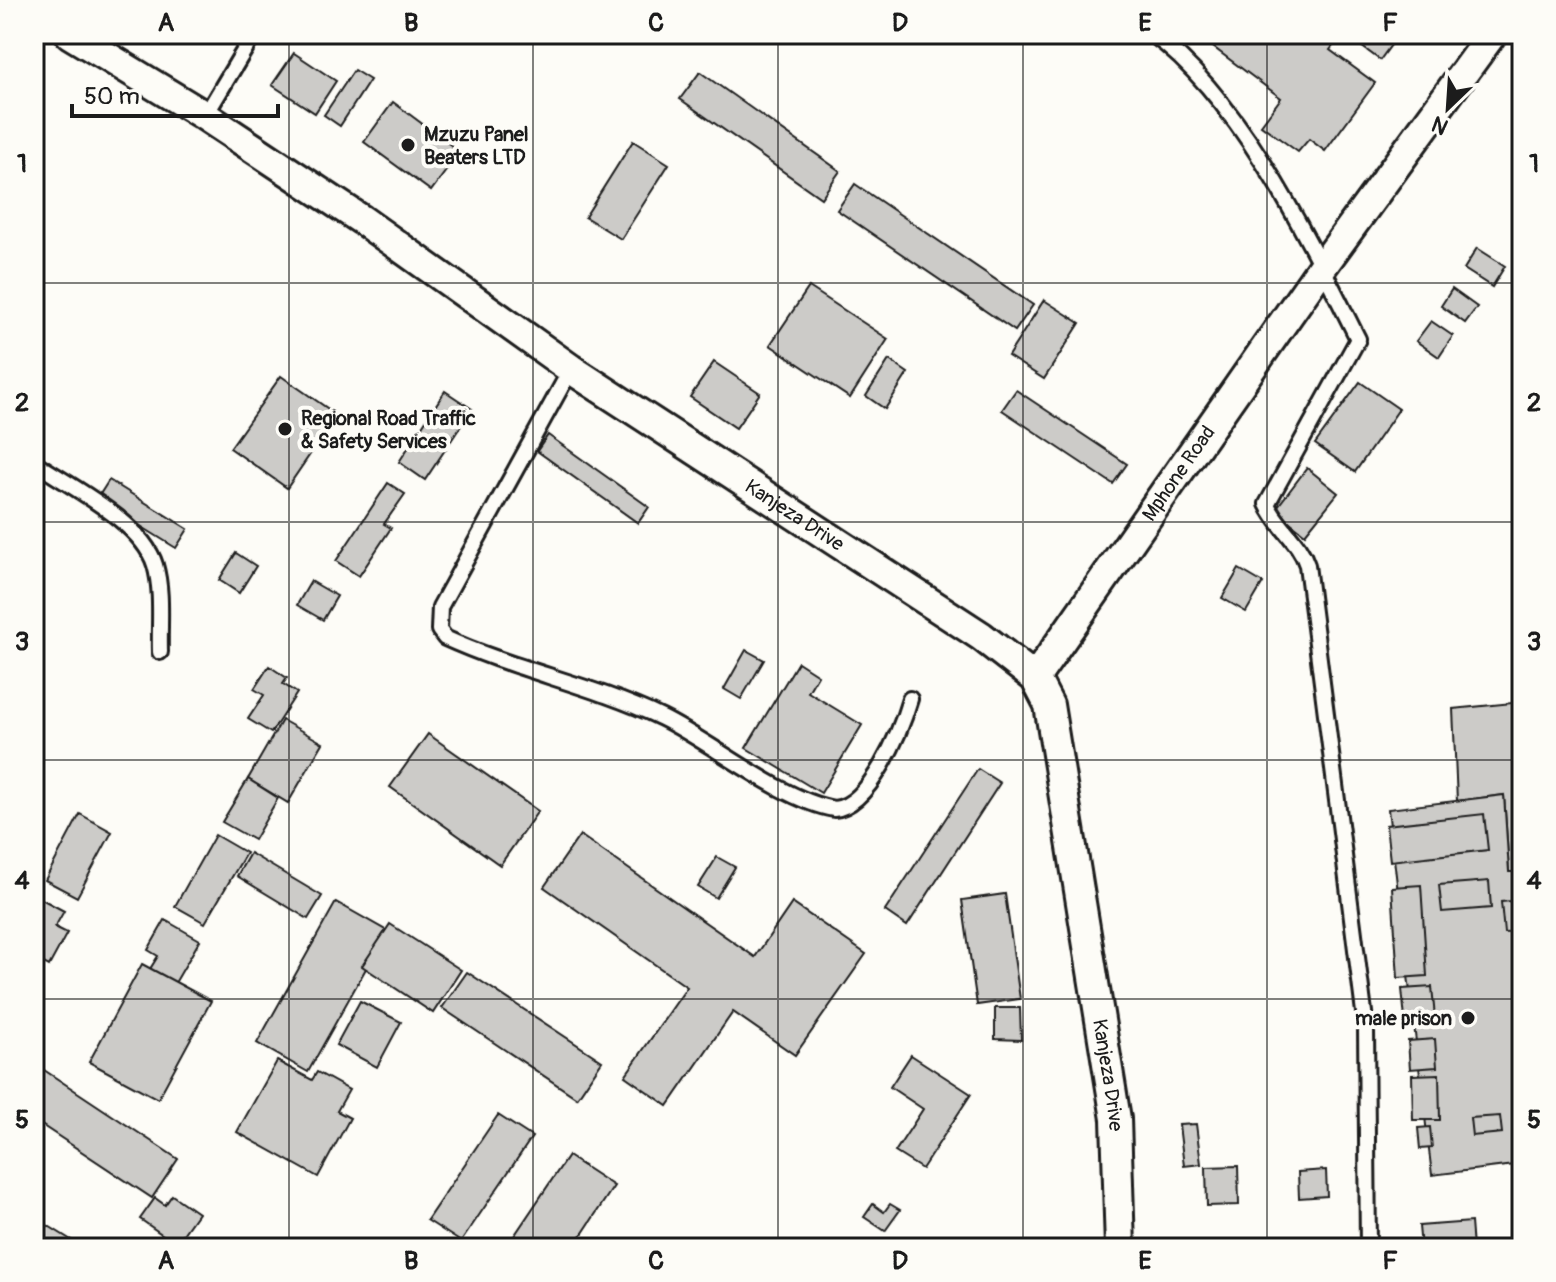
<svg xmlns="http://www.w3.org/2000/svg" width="1556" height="1282" viewBox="0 0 1556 1282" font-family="Pangolin,sans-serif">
<rect width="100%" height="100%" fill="#fdfcf7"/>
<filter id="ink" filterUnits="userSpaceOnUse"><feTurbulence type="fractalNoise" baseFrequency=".0125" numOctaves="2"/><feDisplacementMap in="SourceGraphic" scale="16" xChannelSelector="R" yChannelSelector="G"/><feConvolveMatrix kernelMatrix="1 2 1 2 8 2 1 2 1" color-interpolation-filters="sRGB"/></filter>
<g filter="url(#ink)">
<!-- building -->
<g fill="#cccbc8" stroke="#1c1c1c" stroke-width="2">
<path d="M1210,34h132l-12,16 45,33 -50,68 -16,-12 -11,13 -37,-27 20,-27 -76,-57z"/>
<path d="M1364,34h35l-19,26 -23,-17z"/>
<path d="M294,53l42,28 -21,32 -43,-28z"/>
<path d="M354,70l16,10 -30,46 -16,-11z"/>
<path d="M700,72l140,99 -19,27 -141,-99z"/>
<path d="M393,102l67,50 -29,39 -67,-49z"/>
<path d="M633,141l36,23 -48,75 -36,-22z"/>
<path d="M855,184l178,121 -18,26 -178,-121z"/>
<path d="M1477,248l28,18 -13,21 -28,-18z"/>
<path d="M809,287l79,52 -38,59 -80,-53z"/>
<path d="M1452,289l25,18 -12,16 -24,-17z"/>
<path d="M1044,300l36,23 -36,56 -36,-23z"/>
<path d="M1431,321l22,15 -14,21 -23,-16z"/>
<path d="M889,360l19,13 -23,36 -19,-13z"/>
<path d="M714,362l46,31 -24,35 -46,-31z"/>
<path d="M281,376l56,39 -50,73 -57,-40z"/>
<path d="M1360,382l39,27 -44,63 -40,-28z"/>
<path d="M1016,390l111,74 -14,20 -111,-74z"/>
<path d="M445,391l27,18 -47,71 -26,-18z"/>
<path d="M548,435l101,72 -11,16 -101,-72z"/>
<path d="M1307,468l31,25 -33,41 -30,-24z"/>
<path d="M109,480l79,49 -12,19 -79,-49z"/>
<path d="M388,483l17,11 -21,30 7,4 -32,48 -23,-15z"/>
<path d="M236,553l20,13 -17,27 -20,-13z"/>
<path d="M1239,569l24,14 -17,29 -24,-14z"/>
<path d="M311,581l26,15 -14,24 -26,-15z"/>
<path d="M746,650l18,10 -23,39 -17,-10z"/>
<path d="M798,662l20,13 -10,17 54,33 -41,68 -75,-45z"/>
<path d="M269,666l18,12 -4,6 14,9 -26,40 -23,-14 16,-24 -10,-6z"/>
<path d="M1522,702v170h-13l-5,-77 -47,6 -4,-92z"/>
<path d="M282,720l41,23 -35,60 -40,-24z"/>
<path d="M428,734l110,77 -38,54 -110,-78z"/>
<path d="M978,769l22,14 -93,143 -22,-15z"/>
<path d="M248,779l30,19 -24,42 -32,-18z"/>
<path d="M1504,795l5,77h13v292l-90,11 -44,-366z"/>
<path d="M80,814l32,18 -35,65 -32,-17z"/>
<path d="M1484,814l4,36 -98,11 -4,-36z"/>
<path d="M215,835l31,18 -41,70 -30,-17z"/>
<path d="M580,835l175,122 37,-54 74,51 -71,101 -62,-43 -65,94 -43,-30 62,-89 -143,-100z"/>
<path d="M250,853l72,43 -14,23 -71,-43z"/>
<path d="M717,857l18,10 -19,31 -18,-11z"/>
<path d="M1489,881l2,27 -49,4 -3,-27z"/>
<path d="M1421,885l6,91 -29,2 -6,-91z"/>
<path d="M1005,894l15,105 -43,6 -15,-105z"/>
<path d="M34,895l30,16 -9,16 12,6 -18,33 -15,-8z"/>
<path d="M1522,900v32l-18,1 -3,-31z"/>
<path d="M336,902l51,29 -79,141 -51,-29z"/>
<path d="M165,920l35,20 -25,43 -25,-14 8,-13 -10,-6z"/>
<path d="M390,924l71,46 -28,43 -71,-47z"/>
<path d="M142,964l69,37 -53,98 -69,-37z"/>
<path d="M467,972l135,89 -25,37 -135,-90z"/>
<path d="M1432,987l3,30 -30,2 -3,-30z"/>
<path d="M360,1001l41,21 -24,45 -41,-22z"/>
<path d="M995,1008h25l1,32 -26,-1z"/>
<path d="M1435,1039l2,28 -27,2 -2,-28z"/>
<path d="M911,1055l60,39 -49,75 -27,-17 28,-43 -33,-22z"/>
<path d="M277,1061l35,19 5,-8 32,18 -12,21 13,7 -32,59 -81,-45z"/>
<path d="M41,1068l137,91 -26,39 -118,-78v-41z"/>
<path d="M1439,1074l1,46h-27l-1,-45z"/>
<path d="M498,1115l34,22 -71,105 -34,-22z"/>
<path d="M1500,1116l2,17 -30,3 -2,-18z"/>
<path d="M1196,1124l5,40 -17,2 -5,-41z"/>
<path d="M1430,1127l2,21 -12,1 -2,-21z"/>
<path d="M568,1156l46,30 -41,62h-67z"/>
<path d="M1238,1166l1,39 -32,1 -1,-39z"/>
<path d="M1326,1170l1,26 -28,2 -1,-26z"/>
<path d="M172,1195l26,18 -22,31 -36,-25 15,-21 10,7z"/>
<path d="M873,1204l11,8 6,-8 10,6 -15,21 -21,-14z"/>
<path d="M34,1217l50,31h-50z"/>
<path d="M1471,1222l2,26h-52l-2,-22z"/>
</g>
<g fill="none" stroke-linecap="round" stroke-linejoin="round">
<defs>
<g id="lane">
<path d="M1152,34c89,64 157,207 206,305l-91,165c10,23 32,36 40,61l59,463 2,220"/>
<path d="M205,116l49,-82"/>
<path d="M571,369l-131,238 -1,23 6,8c70,32 148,47 217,80 51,25 119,82 172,91 36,-3 67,-79 76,-110"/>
<path d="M34,462c37,25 108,60 121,103 8,27 4,60 5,87"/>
</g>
<g id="street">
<path id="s1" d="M70,34l135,82 157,104 209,149 410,267 54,42 14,27 67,414 4,129"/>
<path id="s2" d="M1035,678l287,-411 170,-233"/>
</g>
</defs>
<!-- lane casing -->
<use href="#lane" stroke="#1c1c1c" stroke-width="20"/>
<!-- street casing -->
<use href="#street" stroke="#1c1c1c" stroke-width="34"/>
<!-- lane -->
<use href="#lane" stroke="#fdfcf7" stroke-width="14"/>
<!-- street -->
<use href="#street" stroke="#fdfcf7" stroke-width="28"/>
</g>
</g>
<!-- grid -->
<path fill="none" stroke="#1c1c1c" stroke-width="2" stroke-opacity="0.55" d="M289,34v1214M533,34v1214M778,34v1214M1023,34v1214M1267,34v1214M34,283h1488M34,522h1488M34,760h1488M34,999h1488"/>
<!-- markers -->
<g fill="#1c1c1c" stroke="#fdfcf7" stroke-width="3">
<circle cx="408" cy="145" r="8"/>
<circle cx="285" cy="429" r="8"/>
<circle cx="1468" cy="1018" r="8"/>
</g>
<g text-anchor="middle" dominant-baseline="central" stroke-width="8" stroke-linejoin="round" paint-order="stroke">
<!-- poi labels -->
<g font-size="20" font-weight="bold" fill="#1c1c1c" stroke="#fdfcf7" text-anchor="start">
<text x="424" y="134">Mzuzu Panel<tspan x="424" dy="23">Beaters LTD</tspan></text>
<text x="301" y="418">Regional Road Traffic<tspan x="301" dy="23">&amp; Safety Services</tspan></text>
<text x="1452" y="1018" text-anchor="end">male prison</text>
</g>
<!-- street labels -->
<g font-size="20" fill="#1c1c1c" stroke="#fdfcf7">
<text stroke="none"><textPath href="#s2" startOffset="250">Mphone Road</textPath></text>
<text stroke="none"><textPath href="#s1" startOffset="870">Kanjeza Drive</textPath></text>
<text stroke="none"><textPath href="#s1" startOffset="1566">Kanjeza Drive</textPath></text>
</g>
</g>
<!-- margin -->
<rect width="1556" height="1282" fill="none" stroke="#fdfcf7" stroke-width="88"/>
<!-- north arrow -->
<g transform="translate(1448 108) rotate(205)" stroke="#fdfcf7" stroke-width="6" paint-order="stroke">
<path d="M0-6L14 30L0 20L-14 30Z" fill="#1c1c1c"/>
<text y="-12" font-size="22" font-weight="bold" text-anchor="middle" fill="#1c1c1c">N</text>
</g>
<!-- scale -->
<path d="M72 104v12h206v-12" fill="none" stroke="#1c1c1c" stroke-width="4"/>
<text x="84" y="104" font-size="24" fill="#1c1c1c" stroke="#fdfcf7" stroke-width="6" paint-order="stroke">50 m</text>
<rect x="44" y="44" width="1468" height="1194" fill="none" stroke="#1c1c1c" stroke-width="3"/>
<g font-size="26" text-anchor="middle" font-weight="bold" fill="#1c1c1c">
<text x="166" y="31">A</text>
<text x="411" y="31">B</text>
<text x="656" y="31">C</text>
<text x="900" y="31">D</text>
<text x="1145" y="31">E</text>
<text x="1390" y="31">F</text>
<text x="22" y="172">1</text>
<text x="1534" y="172">1</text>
<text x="22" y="411">2</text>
<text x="1534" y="411">2</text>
<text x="22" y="650">3</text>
<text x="1534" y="650">3</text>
<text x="22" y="889">4</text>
<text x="1534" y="889">4</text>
<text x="22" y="1128">5</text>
<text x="1534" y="1128">5</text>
<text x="166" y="1269">A</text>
<text x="411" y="1269">B</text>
<text x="656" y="1269">C</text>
<text x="900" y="1269">D</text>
<text x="1145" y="1269">E</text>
<text x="1390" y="1269">F</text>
</g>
</svg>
